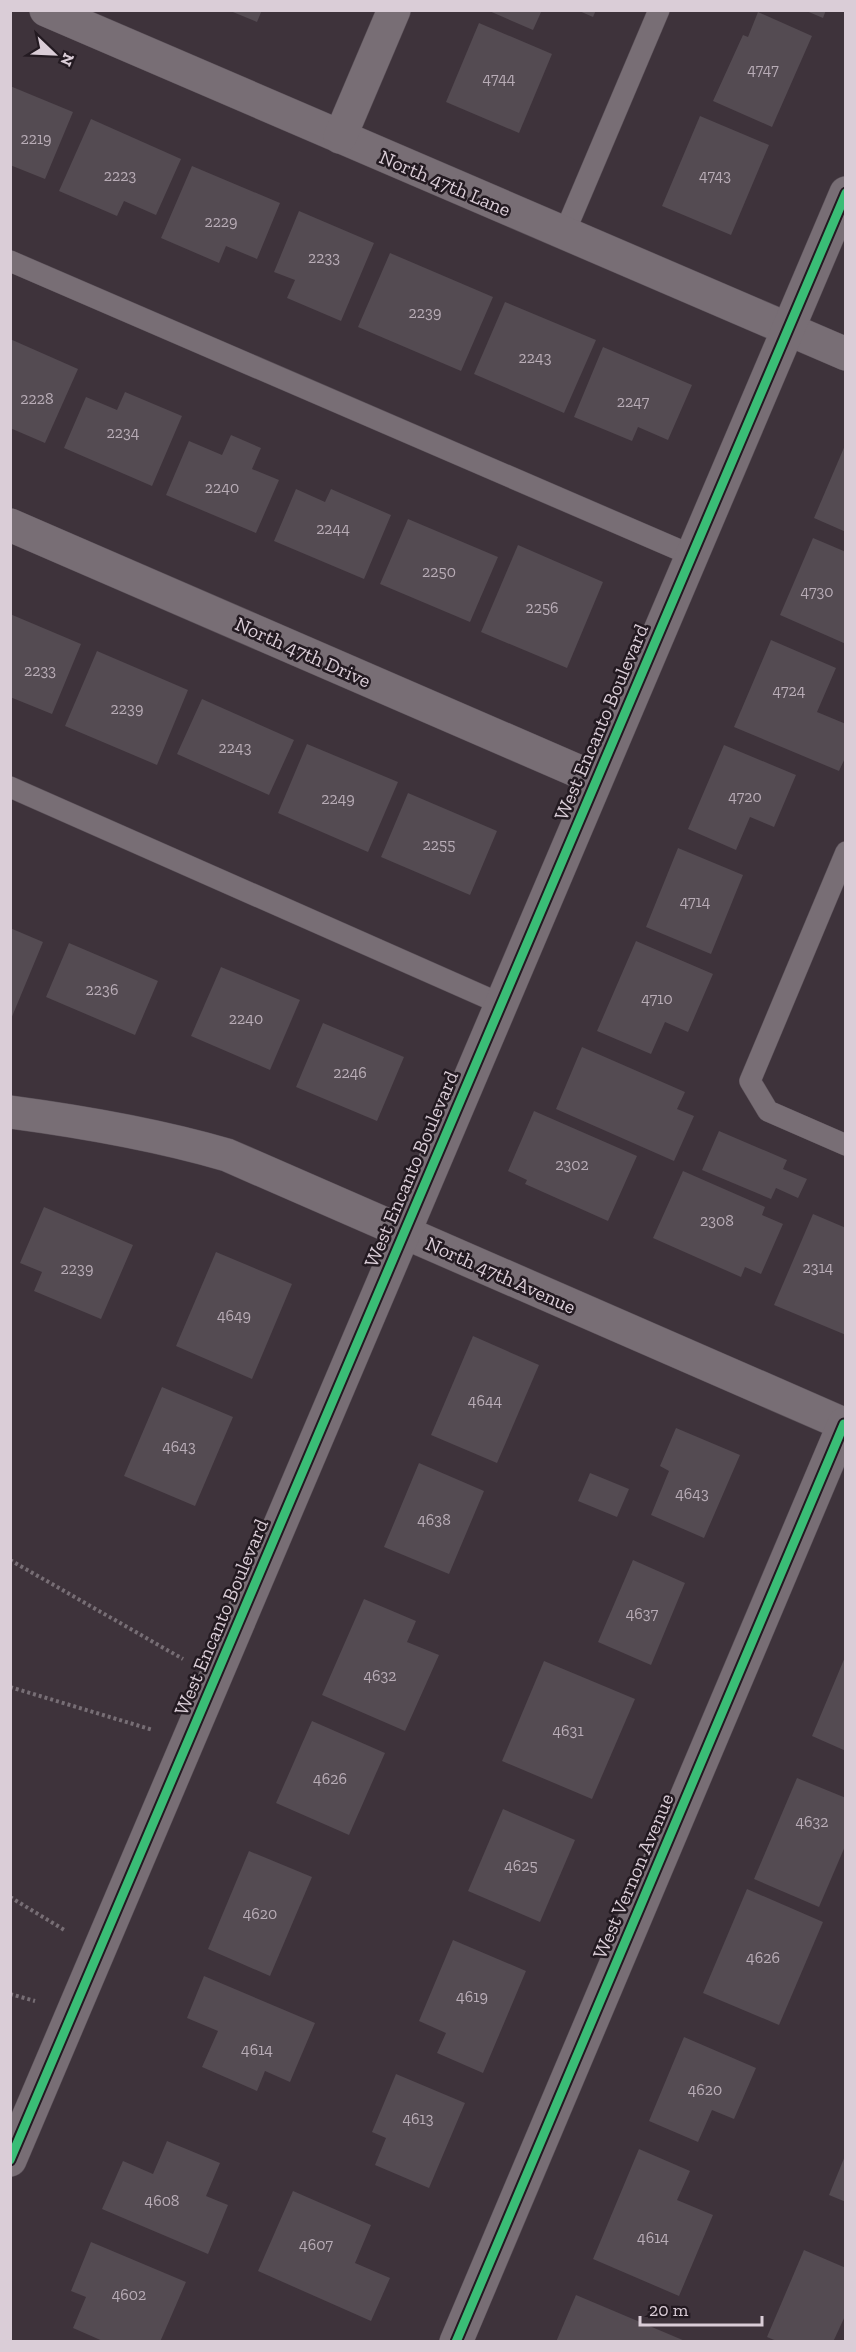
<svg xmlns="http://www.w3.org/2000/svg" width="856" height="2352" viewBox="0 0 856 2352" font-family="'Zilla Slab',serif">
<rect width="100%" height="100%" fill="#3e333b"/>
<!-- building -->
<g fill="#544b52">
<path d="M228,10h34l-5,12z"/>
<path d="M487,10h55l-9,20z"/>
<path d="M577,10h19l-3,7z"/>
<path d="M804,10h22l-3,8z"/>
<path d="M758,12l54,24 -40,91 -59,-26 30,-66 5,2z"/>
<path d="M479,23l73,31 -33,79 -73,-31z"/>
<path d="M10,86l63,26 -28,67 -35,-14z"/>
<path d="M700,116l69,29 -38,90 -69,-29z"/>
<path d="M91,119l90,40 -25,56 -32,-14 -7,15 -58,-25z"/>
<path d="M192,166l88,37 -23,56 -31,-13 -7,17 -58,-25z"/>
<path d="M299,211l75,32 -33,78 -54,-23 8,-18 -21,-8z"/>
<path d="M390,253l103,44 -32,74 -103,-44z"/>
<path d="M505,302l91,38 -32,73 -90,-39z"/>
<path d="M10,339l68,30 -33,74 -35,-15z"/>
<path d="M603,347l89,38 -24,55 -30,-13 -6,14 -58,-24z"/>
<path d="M125,392l57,24 -30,70 -88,-38 22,-51 31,13z"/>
<path d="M231,435l30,13 -9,21 27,11 -23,53 -90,-38 23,-54 33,14z"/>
<path d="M846,443v89l-32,-14z"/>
<path d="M296,489l29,13 6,-13 60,26 -27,64 -90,-38z"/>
<path d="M408,519l90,38 -28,65 -90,-38z"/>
<path d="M813,538l33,14v92l-66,-29z"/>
<path d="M518,545l85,37 -36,86 -86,-36z"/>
<path d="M10,614l71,30 -29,70 -42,-17z"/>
<path d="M771,640l65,28 -19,44 29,12v32l-7,15 -105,-44z"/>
<path d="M97,651l91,39 -31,75 -92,-39z"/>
<path d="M202,699l92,41 -25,55 -92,-41z"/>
<path d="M307,744l91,38 -30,70 -90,-39z"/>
<path d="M724,745l72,30 -22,52 -24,-10 -14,33 -48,-21z"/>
<path d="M408,793l89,38 -27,64 -89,-38z"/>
<path d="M678,848l65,27 -32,79 -65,-27z"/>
<path d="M10,928l33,14 -32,77h-1z"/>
<path d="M636,941l77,33 -25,58 -23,-10 -14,32 -54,-23z"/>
<path d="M69,943l89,38 -23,54 -89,-38z"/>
<path d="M221,967l79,33 -30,70 -79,-34z"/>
<path d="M323,1023l81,34 -27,64 -81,-34z"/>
<path d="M582,1047l103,45 -8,17 17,7 -20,45 -118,-52z"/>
<path d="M534,1111l103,45 -29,65 -83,-37 2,-4 -19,-9z"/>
<path d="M719,1131l68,29 -4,9 24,10 -9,19 -22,-10 -5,11 -69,-29z"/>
<path d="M683,1171l82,36 -3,8 21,9 -22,50 -16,-7 -4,10 -88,-39z"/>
<path d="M44,1207l89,38 -32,74 -67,-28 8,-19 -22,-9z"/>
<path d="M813,1214l33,14v107l-72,-30z"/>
<path d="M216,1252l76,32 -40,95 -76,-33z"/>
<path d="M473,1336l66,29 -42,98 -66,-28z"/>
<path d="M162,1387l71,30 -38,89 -71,-30z"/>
<path d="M676,1428l64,27 -36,83 -53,-23 18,-44 -9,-5z"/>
<path d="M419,1463l65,28 -35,83 -65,-27z"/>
<path d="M590,1473l39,16 -12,28 -39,-16z"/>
<path d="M633,1560l52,23 -34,82 -53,-23z"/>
<path d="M364,1599l52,22 -9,21 32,13 -34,76 -83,-36z"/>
<path d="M845,1657h1v94l-34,-15z"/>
<path d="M544,1661l91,38 -43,100 -90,-38z"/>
<path d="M312,1721l73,32 -36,82 -73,-32z"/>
<path d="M797,1778l49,20v46l-27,63 -65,-28z"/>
<path d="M503,1809l72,31 -35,82 -72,-31z"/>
<path d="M249,1851l63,26 -42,99 -62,-27z"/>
<path d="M747,1889l76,33 -44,103 -76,-32z"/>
<path d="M453,1940l73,31 -43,102 -46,-20 9,-20 -27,-12z"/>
<path d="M204,1976l111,47 -25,59 -25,-11 -8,20 -55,-24 16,-36 -31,-13z"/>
<path d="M684,2037l72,31 -22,51 -22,-9 -14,32 -49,-21z"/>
<path d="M396,2074l69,29 -36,85 -54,-23 11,-27 -14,-6z"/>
<path d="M167,2141l53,22 -14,33 22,9 -20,49 -106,-45 21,-48 30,13z"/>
<path d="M639,2149l51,22 -13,29 36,15 -34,81 -86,-37z"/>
<path d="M845,2156h1v46l-17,-7z"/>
<path d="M293,2191l78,34 -16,38 35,15 -19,43 -113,-50z"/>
<path d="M91,2242l95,40 -26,60h-55l-32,-14 13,-31 -15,-6z"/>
<path d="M804,2250l42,18v46l-13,28h-54l-12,-5z"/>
<path d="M576,2295l109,46v1h-129z"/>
</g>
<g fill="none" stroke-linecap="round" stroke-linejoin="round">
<defs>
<g id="service">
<path d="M564,234l95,-224"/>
<path d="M10,261l681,294"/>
<path d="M10,787l491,217"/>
<path d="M846,852l-96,229 18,30 78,34"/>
</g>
<g id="minor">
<path d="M46,10l800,344"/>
<path d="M340,137l54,-127"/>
<path d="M10,525l586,254"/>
<path d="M10,1112c75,10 145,22 217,43l619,270"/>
<path d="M456,2342l388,-918"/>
</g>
<path id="tertiary" d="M10,2160l836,-1967"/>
</defs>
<!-- service casing -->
<use href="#service" stroke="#5b5159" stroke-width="22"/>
<!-- minor casing -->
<use href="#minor" stroke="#5b5159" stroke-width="34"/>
<!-- tertiary casing -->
<use href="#tertiary" stroke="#5b5159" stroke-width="34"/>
<!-- path -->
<g stroke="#776e75" stroke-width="4" stroke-dasharray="3 3" stroke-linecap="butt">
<path d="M10,1560l173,99"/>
<path d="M10,1687l143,43"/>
<path d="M10,1897l56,34"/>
<path d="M10,1994l25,7"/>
</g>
<!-- service -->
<use href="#service" stroke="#786e75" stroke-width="21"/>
<!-- minor -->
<use href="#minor" stroke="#786e75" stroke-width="33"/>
<!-- tertiary -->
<use href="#tertiary" stroke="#786e75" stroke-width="33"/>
<defs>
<g id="cycleway">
<path d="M10,2160l836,-1967"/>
<path d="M456,2342l388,-918"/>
</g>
</defs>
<!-- cycleway casing -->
<use href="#cycleway" stroke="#231a21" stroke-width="13"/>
<!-- cycleway -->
<use href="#cycleway" stroke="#3abd76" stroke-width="9"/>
</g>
<g text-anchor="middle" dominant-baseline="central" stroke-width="5" stroke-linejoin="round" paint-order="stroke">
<!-- number labels -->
<g font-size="16" fill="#b8acb6">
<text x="763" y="69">4747</text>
<text x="499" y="78">4744</text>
<text x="36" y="138">2219</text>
<text x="120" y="175">2223</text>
<text x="715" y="175">4743</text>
<text x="221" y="221">2229</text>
<text x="324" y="257">2233</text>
<text x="425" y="312">2239</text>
<text x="535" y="357">2243</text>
<text x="37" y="398">2228</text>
<text x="633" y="401">2247</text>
<text x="123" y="432">2234</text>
<text x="222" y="487">2240</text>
<text x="333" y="528">2244</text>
<text x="439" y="571">2250</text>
<text x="817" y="591">4730</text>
<text x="542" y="607">2256</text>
<text x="40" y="670">2233</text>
<text x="789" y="690">4724</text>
<text x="127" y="708">2239</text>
<text x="235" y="747">2243</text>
<text x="745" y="796">4720</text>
<text x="338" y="798">2249</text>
<text x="439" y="844">2255</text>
<text x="695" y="901">4714</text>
<text x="102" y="989">2236</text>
<text x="657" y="998">4710</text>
<text x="246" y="1018">2240</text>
<text x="350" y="1072">2246</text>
<text x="572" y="1164">2302</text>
<text x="717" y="1220">2308</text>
<text x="818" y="1267">2314</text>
<text x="77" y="1268">2239</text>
<text x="234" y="1315">4649</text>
<text x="485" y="1400">4644</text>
<text x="179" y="1446">4643</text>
<text x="692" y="1493">4643</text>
<text x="434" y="1519">4638</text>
<text x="642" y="1613">4637</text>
<text x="380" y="1675">4632</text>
<text x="568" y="1730">4631</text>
<text x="330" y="1778">4626</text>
<text x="812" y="1821">4632</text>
<text x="521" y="1865">4625</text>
<text x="260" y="1913">4620</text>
<text x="763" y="1957">4626</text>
<text x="472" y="1996">4619</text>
<text x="257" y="2049">4614</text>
<text x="705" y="2089">4620</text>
<text x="418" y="2118">4613</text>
<text x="162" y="2200">4608</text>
<text x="653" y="2237">4614</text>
<text x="316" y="2244">4607</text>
<text x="129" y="2294">4602</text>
</g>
<!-- street labels -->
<g font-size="20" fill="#dacdd7" stroke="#231a21">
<text transform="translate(445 183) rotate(23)">North 47th Lane</text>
<text transform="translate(303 652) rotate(24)">North 47th Drive</text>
<text transform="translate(601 722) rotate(-67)">West Encanto Boulevard</text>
<text transform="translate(411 1169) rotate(-67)">West Encanto Boulevard</text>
<text transform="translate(501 1275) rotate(24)">North 47th Avenue</text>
<text transform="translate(221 1617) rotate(-67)">West Encanto Boulevard</text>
<text transform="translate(633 1876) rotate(-67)">West Vernon Avenue</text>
</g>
</g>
<!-- border -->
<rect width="856" height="2352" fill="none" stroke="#dacdd7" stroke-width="24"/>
<!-- north arrow -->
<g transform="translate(54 54) rotate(113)" stroke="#231a21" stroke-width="4.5" paint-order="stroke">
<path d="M0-4.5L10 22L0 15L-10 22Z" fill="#dacdd7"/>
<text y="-9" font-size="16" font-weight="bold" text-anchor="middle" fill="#dacdd7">N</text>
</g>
<!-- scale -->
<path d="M640 2316v9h122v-9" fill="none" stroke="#dacdd7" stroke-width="3"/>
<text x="649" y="2316" font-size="18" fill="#dacdd7" stroke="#231a21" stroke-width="4.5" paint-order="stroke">20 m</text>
</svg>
